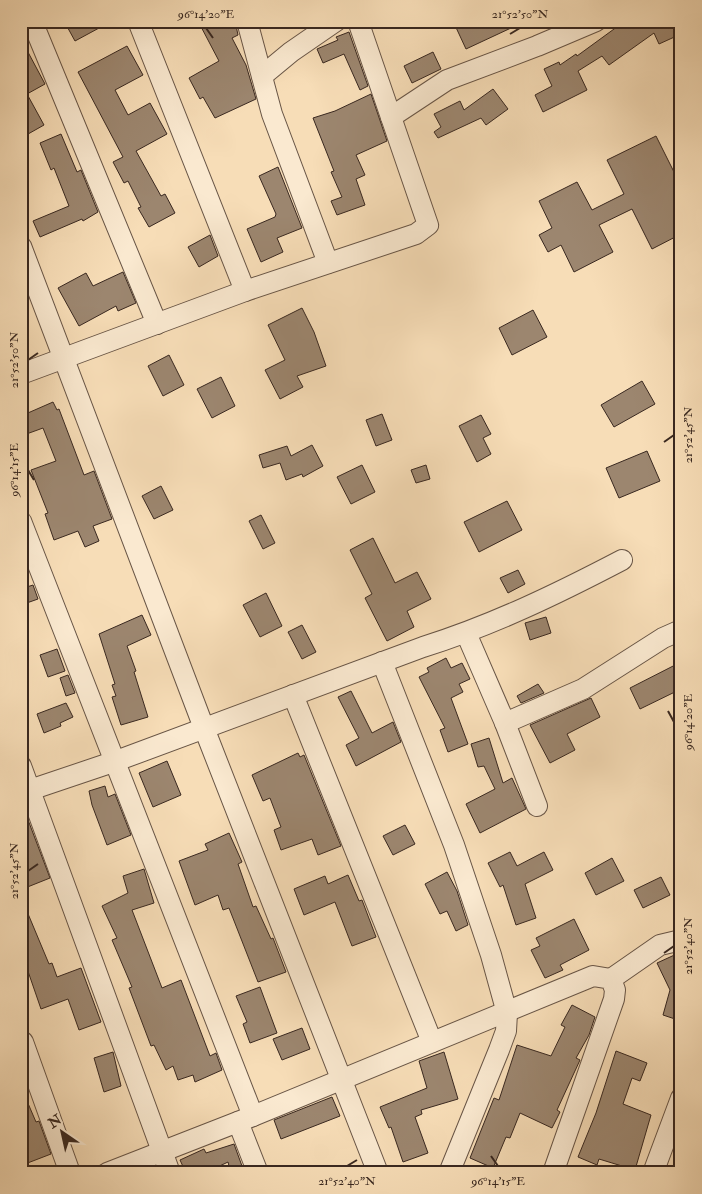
<svg xmlns="http://www.w3.org/2000/svg" width="702" height="1194" viewBox="0 0 702 1194" font-family="'IM FELL Double Pica',serif">
<rect width="100%" height="100%" fill="#f7ddb7"/>
<filter id="stains"><feTurbulence type="fractalNoise" baseFrequency=".004" numOctaves="4"/><feColorMatrix values="0 0 0 0 .2 0 0 0 0 .09 0 0 0 0 .02 0 0 0 .5 -.17"/></filter>
<radialGradient id="worn" r=".72"><stop offset=".6" stop-color="#630" stop-opacity="0"/><stop offset="1" stop-color="#630" stop-opacity=".3"/></radialGradient>
<!-- building -->
<g fill="#9c866f" stroke="#392820">
<path d="M64,21h48l-37,20z"/>
<path d="M198,21h18l3,6 11,-6h5l3,14 -6,3 14,27 10,34 -41,19 -12,-21 -3,2 -11,-21 30,-17z"/>
<path d="M453,21h73l-60,28z"/>
<path d="M625,21h56v13l-22,10 -5,-11 -45,32 -7,-9 -24,15 9,19 -44,22 -8,-17 17,-9 -8,-17 15,-7 1,3 16,-11 1,2z"/>
<path d="M349,32l19,54 -8,4 -16,-36 -21,9 -6,-14 21,-9 -2,-3z"/>
<path d="M21,39l24,45 -18,10 17,31 -23,13z"/>
<path d="M127,46l16,29 -28,15 13,25 22,-12 17,31 -31,17 25,45 4,-2 10,19 -26,14 -11,-19 3,-1 -13,-26 -4,2 -11,-21 10,-5 -45,-85z"/>
<path d="M433,52l8,17 -29,14 -8,-17z"/>
<path d="M493,89l15,20 -22,16 -5,-7 -43,20 -4,-6 7,-5 -7,-13 26,-13 4,9z"/>
<path d="M371,94l16,47 -31,14 9,20 -9,4 9,26 -28,10 -6,-14 11,-4 -11,-25 3,-1 -21,-53 22,-7z"/>
<path d="M61,134l16,38 4,-2 17,42 -15,9 -1,-2 -42,18 -7,-16 36,-15 -15,-38 -3,2 -11,-27z"/>
<path d="M656,136l25,50v48l-29,15 -20,-40 -33,16 14,27 -39,20 -13,-27 -13,7 -9,-17 13,-7 -13,-27 38,-19 15,28 32,-16 -17,-34z"/>
<path d="M278,167l24,61 -25,10 6,14 -22,10 -14,-33 28,-12 1,-3 -17,-38z"/>
<path d="M210,235l8,21 -19,11 -11,-20z"/>
<path d="M123,272l13,31 -18,8 -2,-5 -37,20 -21,-38 28,-15 7,13z"/>
<path d="M302,308l12,24 12,34 -29,10 6,11 -23,12 -15,-29 20,-10 -17,-35z"/>
<path d="M533,310l14,27 -35,18 -13,-27z"/>
<path d="M169,355l15,30 -21,11 -15,-30z"/>
<path d="M221,377l14,29 -23,12 -15,-29z"/>
<path d="M642,381l13,23 -41,23 -13,-22z"/>
<path d="M53,402l4,8 2,-1 25,66 10,-4 18,48 -19,7 6,15 -14,6 -7,-16 -24,9 -9,-26 3,-1 -17,-43 25,-9 -13,-33 -22,8v-20z"/>
<path d="M382,414l10,26 -16,6 -10,-26z"/>
<path d="M481,415l10,19 -8,4 8,16 -14,8 -18,-36z"/>
<path d="M312,445l11,21 -20,11 -1,-3 -16,6 -6,-17 -17,5 -4,-13 28,-9 4,10z"/>
<path d="M647,451l13,30 -41,17 -13,-30z"/>
<path d="M362,465l13,27 -24,12 -14,-27z"/>
<path d="M426,465l4,14 -14,4 -5,-13z"/>
<path d="M161,486l12,24 -19,9 -12,-23z"/>
<path d="M507,501l15,29 -43,22 -15,-30z"/>
<path d="M261,515l14,28 -12,6 -14,-28z"/>
<path d="M373,538l22,45 22,-11 14,27 -24,12 7,16 -27,14 -22,-43 7,-4 -22,-44z"/>
<path d="M518,570l7,14 -17,9 -8,-15z"/>
<path d="M33,585l5,14 -17,6v-16z"/>
<path d="M266,593l16,33 -22,11 -17,-32z"/>
<path d="M142,615l9,20 -24,11 9,25 -2,1 14,45 -27,8 -9,-28 4,-1 -4,-11 3,-1 -16,-50z"/>
<path d="M546,617l5,16 -21,7 -5,-17z"/>
<path d="M302,625l14,27 -14,7 -14,-27z"/>
<path d="M57,649l8,22 -17,6 -8,-22z"/>
<path d="M446,658l5,10 11,-5 8,16 -11,5 4,8 -12,6 17,46 -20,8 -8,-22 5,-2 -26,-51 10,-5 -2,-4z"/>
<path d="M681,662v27l-41,20 -10,-21z"/>
<path d="M68,675l7,18 -9,3 -6,-18z"/>
<path d="M538,684l6,9 -23,10 -4,-7z"/>
<path d="M351,691l21,42 21,-11 8,20 -45,24 -10,-21 13,-7 -21,-41z"/>
<path d="M591,698l9,19 -33,17 8,16 -25,13 -20,-38z"/>
<path d="M66,703l7,14 -13,6 1,3 -17,7 -7,-19z"/>
<path d="M489,738l14,45 9,-5 14,31 -46,24 -14,-29 29,-15 -11,-23 -6,1 -7,-23z"/>
<path d="M298,753l2,4 4,-2 37,91 -23,9 -6,-16 -31,11 -7,-20 7,-3 -11,-29 -7,3 -11,-26z"/>
<path d="M167,761l14,34 -28,12 -14,-34z"/>
<path d="M105,786l3,11 7,-3 16,41 -24,10 -15,-40 -3,-14z"/>
<path d="M22,804l28,74 -25,10 -4,-11z"/>
<path d="M405,825l10,19 -22,11 -10,-19z"/>
<path d="M229,833l13,29 -4,2 15,43 3,-1 15,33 2,-1 13,34 -28,10 -29,-74 -6,2 -5,-15 -23,10 -16,-44 29,-11 -3,-6z"/>
<path d="M510,852l7,14 27,-14 9,18 -28,14 11,34 -20,7 -13,-40 -3,2 -12,-24z"/>
<path d="M612,858l12,23 -28,14 -11,-22z"/>
<path d="M144,869l10,34 -22,7 30,78 19,-8 29,76 6,-3 6,17 -27,12 -2,-7 -15,5 -5,-14 -7,4 -12,-25 -3,1 -22,-58 3,-1 -20,-47 5,-2 -15,-32 26,-13 -5,-17z"/>
<path d="M447,872l10,19 11,34 -12,6 -9,-20 -7,3 -15,-30z"/>
<path d="M348,875l11,26 3,-1 14,37 -24,9 -17,-44 -31,13 -10,-26 31,-13 3,8z"/>
<path d="M661,877l9,18 -27,13 -9,-18z"/>
<path d="M21,897l28,67 3,-1 5,14 24,-9 20,54 -22,8 -11,-31 -27,10 -20,-58z"/>
<path d="M574,919l15,31 -29,15 3,5 -18,8 -14,-28 9,-4 -4,-8z"/>
<path d="M681,952v69l-18,-6 7,-25 -13,-27z"/>
<path d="M260,987l17,46 -27,10 -7,-19 4,-2 -11,-26z"/>
<path d="M572,1005l23,12 -6,18 -13,23 4,2 -23,50 3,2 -8,16 -32,-15 -10,25 -4,-1 -13,31 -23,-10 24,-60 5,2 18,-55 34,11 14,-29 -4,-2z"/>
<path d="M302,1028l8,21 -28,11 -9,-21z"/>
<path d="M616,1051l31,12 -7,18 -8,-3 -9,26 28,11 -16,55 -36,-11 -2,6 -19,-8 18,-44z"/>
<path d="M113,1052l8,34 -17,6 -10,-34z"/>
<path d="M444,1052l14,47 -37,11 1,4 -7,3 13,36 -25,9 -12,-35 -2,1 -9,-21 47,-19 -8,-27z"/>
<path d="M21,1087l15,35 3,-1 12,33 -26,10 -4,-9z"/>
<path d="M332,1097l8,19 -59,23 -7,-19z"/>
<path d="M234,1144l8,22 -12,4 -2,-8 -23,11h-19l-6,-13 24,-11 2,4z"/>
</g>
<g fill="none" stroke-linecap="round" stroke-linejoin="round">
<defs>
<g id="street">
<path d="M32,21l125,303"/>
<path d="M138,21l107,270"/>
<path d="M247,21l25,93 56,149"/>
<path d="M262,76l29,-24 45,-31"/>
<path d="M391,117l56,-37 90,-34 59,-25"/>
<path d="M21,246l183,482 174,445"/>
<path d="M21,374l224,-83 171,-57 12,-9 -70,-204"/>
<path d="M21,521l232,595"/>
<path d="M466,633l39,90 32,83"/>
<path d="M382,662l72,183 37,110 16,58 -1,18 -7,19 -50,123"/>
<path d="M293,695l139,347"/>
<path d="M505,723l78,-34 80,-51 18,-8"/>
<path d="M21,766l149,407"/>
<path d="M21,793l95,-32 307,-114c70,-22 134,-53 199,-87"/>
<path d="M611,979l49,-34 21,-5"/>
<path d="M23,1042l47,131"/>
<path d="M238,1122l20,51"/>
<path d="M107,1173l146,-57 340,-140 18,3 4,11 -1,9 -61,174"/>
<path d="M653,1173l28,-75"/>
</g>
</defs>
<!-- street casing -->
<use href="#street" stroke="#685546" stroke-width="22"/>
<!-- street -->
<use href="#street" stroke="#fae9d0" stroke-width="20"/>
</g>
<!-- ticks -->
<path fill="none" stroke="#392820" stroke-width="2" d="M206,28l7,10M510,34l10,-6M28,360l10,-7M664,442l10,-7M28,470l6,10M668,711l6,11M28,871l10,-7M664,953l10,-7M491,1156l7,10M347,1166l10,-6"/>
<!-- margin -->
<rect width="702" height="1194" fill="none" stroke="#f7ddb7" stroke-width="55"/>
<!-- north arrow -->
<g transform="translate(62 1132) rotate(326)" stroke="#fae9d0" stroke-width="4" paint-order="stroke">
<path d="M0-4L9 19L0 12L-9 19Z" fill="#392820"/>
<text y="-8" font-size="14" font-weight="bold" text-anchor="middle" fill="#392820">N</text>
</g>
<rect x="28" y="28" width="646" height="1138" fill="none" stroke="#392820" stroke-width="2"/>
<g font-size="12" text-anchor="middle" fill="#392820">
<text x="206" y="18">96°14'20"E</text>
<text x="520" y="18">21°52'50"N</text>
<text transform="translate(14 360) rotate(-90)" y="4">21°52'50"N</text>
<text transform="translate(688 435) rotate(-90)" y="4">21°52'45"N</text>
<text transform="translate(14 470) rotate(-90)" y="4">96°14'15"E</text>
<text transform="translate(688 722) rotate(-90)" y="4">96°14'20"E</text>
<text transform="translate(14 871) rotate(-90)" y="4">21°52'45"N</text>
<text transform="translate(688 946) rotate(-90)" y="4">21°52'40"N</text>
<text x="347" y="1185">21°52'40"N</text>
<text x="498" y="1185">96°14'15"E</text>
</g>
<rect width="100%" height="100%" filter="url(#stains)"/>
<rect width="100%" height="100%" fill="url(#worn)"/>
</svg>
